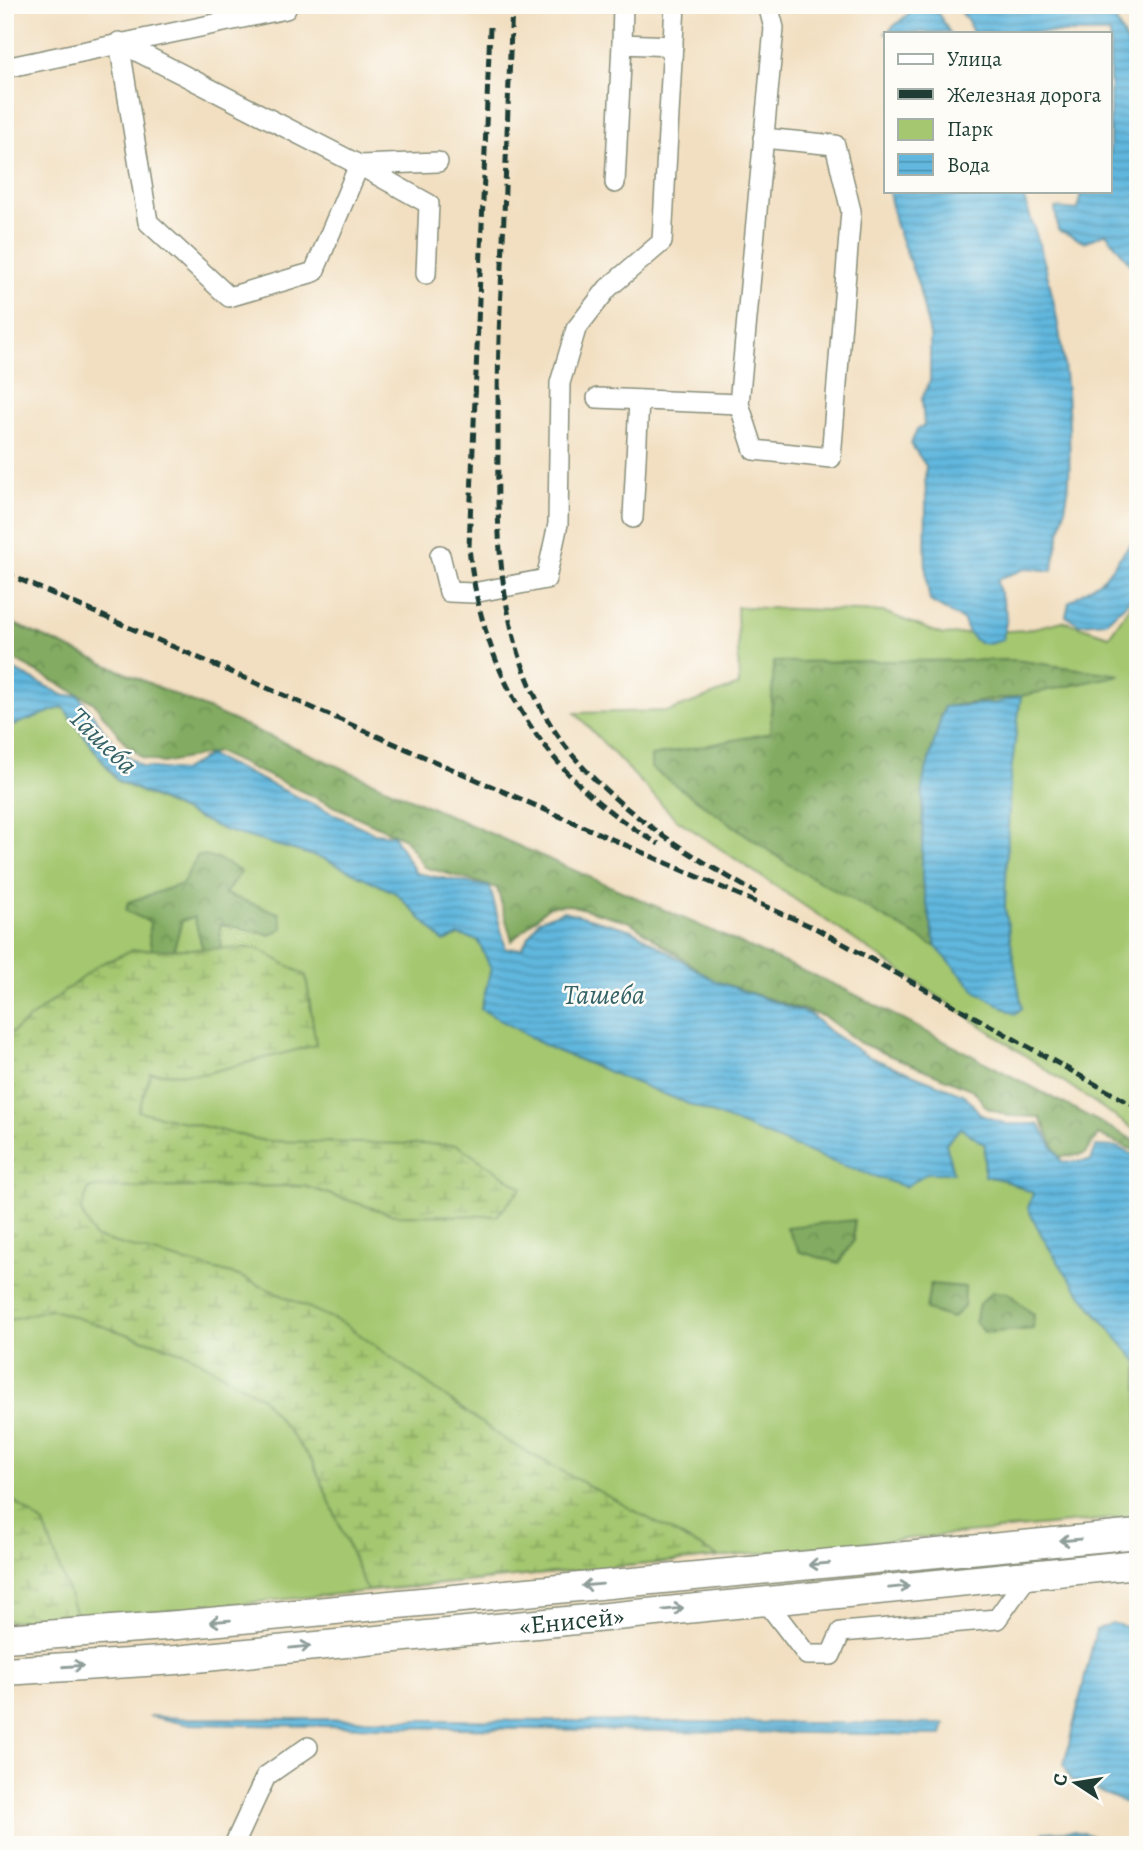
<svg xmlns="http://www.w3.org/2000/svg" width="1143" height="1850" viewBox="0 0 1143 1850" font-family="Alegreya,serif">
<defs>
<pattern id="forest-crowns" width="20" height="18" patternUnits="userSpaceOnUse" patternTransform="scale(1.75)"><rect width="20" height="18" fill="#83ac62"/><path d="M2 6a3 3 0 1 1 6 0M12 15a3 3 0 1 1 6 0" fill="none" stroke="#6b8d52"/></pattern>
<pattern id="wetland-marsh" width="20" height="14" patternUnits="userSpaceOnUse" patternTransform="scale(1.75)"><rect width="20" height="14" fill="#a4c770"/><path d="M1 5h8M5 5V1M11 12h8M15 12V8" fill="none" stroke="#85a35d"/></pattern>
<pattern id="water-rules" width="6" height="5" patternUnits="userSpaceOnUse" patternTransform="scale(1.75)"><rect width="6" height="5" fill="#61b7de"/><path d="M0 2.5h6" fill="none" stroke="#4f96b5"/></pattern>
</defs>
<rect width="100%" height="100%" fill="#fdfcf7"/>
<filter id="ink" filterUnits="userSpaceOnUse"><feTurbulence type="fractalNoise" baseFrequency=".0143" numOctaves="2"/><feDisplacementMap in="SourceGraphic" scale="14" xChannelSelector="R" yChannelSelector="G"/><feConvolveMatrix kernelMatrix="1 2 1 2 8 2 1 2 1" color-interpolation-filters="sRGB"/></filter>
<filter id="wash" filterUnits="userSpaceOnUse"><feTurbulence type="fractalNoise" baseFrequency=".00686" numOctaves="4" result="noise"/><feDisplacementMap in="SourceGraphic" scale="28" xChannelSelector="R" yChannelSelector="G"/><feGaussianBlur stdDeviation="1.57" result="paint"/><feColorMatrix in="noise" values="0 0 0 0 0 0 0 0 0 0 0 0 0 0 0 0 0 1.4 0 .05"/><feComposite in="paint" operator="in"/></filter>
<g filter="url(#wash)">
<rect width="100%" height="100%" fill="#f2dfc1"/>
<!-- green -->
<g fill="#a4c770" stroke="#628252" stroke-width="2">
<path d="M1138,595v537l-463,-314 -100,-105 95,-2 69,-26 -2,-78 147,5 59,23 82,-5 38,-9 46,15z"/>
<path d="M63,707l54,74 107,49 101,29 71,34 48,49 15,-7 19,5 13,28 -10,41 71,40 284,114 110,-20 15,-16 24,17 -1,32 20,4 29,13 58,115 47,54v120l-7,35 -954,93 -172,12v-894z"/>
</g>
<!-- forest -->
<g fill="url(#forest-crowns)" stroke="#51744b" stroke-width="2">
<path d="M5,620l837,368 296,154v10l-40,-17 -13,19 -26,3 -19,-40 -32,-1 -21,-8 -14,-18 -113,-47 -35,-26 -110,-36 -85,-59 -60,-17 -21,1 -37,35 -15,-53 -73,-21 -19,-28 -188,-87 -54,11 -20,-5 -17,-14 -33,-42 -88,-47z"/>
<path d="M1015,660l106,15 -100,21 -77,11 -21,75 -1,99 14,66 -148,-83 -137,-96v-12l119,-23 4,-71z"/>
<path d="M198,855l19,3 24,14 -16,22 54,19 4,15 -13,7 -50,-11 1,30 -14,11 -13,-48 -12,4 -15,51 -12,-5 -6,-30 1,-15 -24,-11 2,-9 54,-18z"/>
<path d="M854,1220v20l-15,23 -39,-11 -14,-25z"/>
<path d="M930,1284l35,3 -1,20 -12,11 -26,-8z"/>
<path d="M992,1292l16,1 26,22 -1,14 -48,4 -10,-11 4,-18z"/>
</g>
<!-- wetland -->
<g fill="url(#wetland-marsh)" stroke="#628252" stroke-width="2">
<path d="M257,948l49,28 10,69 -113,29 -52,-1 -13,38 127,30 192,4 65,43 -25,28 -103,-1 -90,-29 -215,2 -8,23 13,26 145,39 106,48 160,116 214,117 -352,34 -54,-129 -51,-64 -74,-44 -138,-45 -45,12v-283l93,-73 35,-15z"/>
<path d="M5,1494l39,30 33,93 -72,5z"/>
</g>
<!-- water -->
<g fill="url(#water-rules)" stroke="#407a89" stroke-width="2">
<path d="M913,5h20l17,28h-64l21,-18z"/>
<path d="M955,5h153l30,60v209l-32,-41 -21,9 -27,-12 -3,-22 23,2 3,-19h29v-158h-137l-6,-14z"/>
<path d="M889,191h132c35,90 52,194 48,290 -2,29 -12,61 -17,90l-24,-3 -28,10 -3,4 10,34 -4,23c-19,10 -33,4 -39,-18l-34,-20c-7,-34 -4,-68 -4,-103 0,-12 -2,-20 0,-32l-15,-22 6,-15 7,-3 -2,-28 8,-17v-46l-12,-51 -23,-61z"/>
<path d="M1138,534v58l-32,30 -27,2 -13,-8 3,-14 35,-24z"/>
<path d="M5,665l60,31 13,-1 40,54 25,18 39,4 27,-16 165,78 19,2 23,38 74,14 16,62 16,-1 17,-28 25,-9 68,19 83,51 96,34 18,16 38,25 98,39 16,20 26,9h32l23,38 29,-1 5,-15 21,1 21,10v205c-42,-48 -84,-96 -110,-154l5,-15 -29,-13 -20,-4 1,-31 -24,-17 -15,15 7,30h-26l-22,14 -69,-24 -284,-114 -71,-40 10,-40 -13,-29 -19,-5 -15,7 -48,-49 -71,-34 -101,-29 -107,-50 -54,-73 -58,21z"/>
<path d="M1021,696l-11,85 -5,126 17,101 -7,6 -38,-22 -41,-45 -14,-66 1,-99 21,-75 52,-4z"/>
<path d="M1111,1623l27,7v178l-67,-28 -7,-15 32,-135z"/>
<path d="M149,1716l31,2 765,6 -3,11 -757,-11z"/>
<path d="M1074,1831l57,14h-94l6,-13z"/>
</g>
</g>
<g filter="url(#ink)">
<g fill="none" stroke-linecap="round" stroke-linejoin="round">
<defs>
<g id="minor">
<path d="M119,42l240,123 -45,107 -85,25 -81,-75z"/>
<path d="M622,44l1,-39"/>
<path d="M5,68l281,-59"/>
<path d="M763,138l72,7 16,66 -20,247 -77,-8 -15,-46 35,-376 -6,-23"/>
<path d="M615,183l7,-139 51,2"/>
<path d="M426,274l3,-70 -70,-39 79,-3"/>
<path d="M597,398l142,6"/>
<path d="M633,518l6,-118"/>
<path d="M440,555l9,37 24,1 73,-14 12,-55 2,-141 16,-54 32,-41 54,-46 13,-237"/>
<path d="M765,1600l42,55h24l10,-23 156,-13 32,-45"/>
<path d="M234,1845l32,-69 42,-29"/>
</g>
<g id="highway">
<path d="M5,1638l173,-13 960,-91"/>
<path id="s1" d="M5,1671l171,-11 962,-96"/>
</g>
</defs>
<!-- minor casing -->
<use href="#minor" stroke="#888e7a" stroke-width="22"/>
<!-- highway casing -->
<use href="#highway" stroke="#888e7a" stroke-width="31"/>
<!-- minor -->
<use href="#minor" stroke="#fff" stroke-width="19"/>
<!-- highway -->
<use href="#highway" stroke="#fff" stroke-width="28"/>
<!-- rail -->
<g stroke="#1f3d34" stroke-width="5" stroke-dasharray="10 5" stroke-linecap="butt">
<path d="M512,5c-4,95 -7,190 -11,285 -3,53 -3,106 -3,158 -1,91 0,174 42,258 45,87 135,140 216,187"/>
<path d="M490,27l-21,520c13,129 77,233 190,297"/>
<path d="M5,573l812,356 321,179"/>
</g>
</g>
<!-- one-way arrows -->
<defs><path id="oneway-shaft" d="M-6 0H5M1.5-3L5.5 0L1.5 3" fill="none" stroke-width="1.6" stroke-linecap="round" stroke-linejoin="round" transform="scale(1.75)"/></defs>
<g stroke="#8f9e9a">
<use href="#oneway-shaft" transform="translate(1070 1540) rotate(175)"/>
<use href="#oneway-shaft" transform="translate(819 1564) rotate(175)"/>
<use href="#oneway-shaft" transform="translate(592 1585) rotate(175)"/>
<use href="#oneway-shaft" transform="translate(899 1587) rotate(-6)"/>
<use href="#oneway-shaft" transform="translate(673 1609) rotate(-6)"/>
<use href="#oneway-shaft" transform="translate(220 1621) rotate(175)"/>
<use href="#oneway-shaft" transform="translate(300 1647) rotate(-6)"/>
<use href="#oneway-shaft" transform="translate(73 1666) rotate(-4)"/>
</g>
</g>
<g text-anchor="middle" dominant-baseline="central" stroke-width="5" stroke-linejoin="round" paint-order="stroke">
<!-- street labels -->
<g font-size="26" fill="#1f3d34" stroke="#fdfcf7">
<text stroke="none"><textPath href="#s1" startOffset="569">«Енисей»</textPath></text>
</g>
<!-- water labels -->
<g font-size="28" font-style="italic" fill="#336267" stroke="#fdfcf7">
<text transform="translate(103 741) rotate(44)">Ташеба</text>
<text x="604" y="995">Ташеба</text>
</g>
</g>
<!-- margin -->
<rect width="1143" height="1850" fill="none" stroke="#fdfcf7" stroke-width="28"/>
<!-- legend -->
<rect x="884" y="32" width="228" height="161" fill="#fdfcf7" stroke="#a4b0a9" stroke-width="2"/>
<rect x="898" y="54" width="35" height="10" fill="#ffffff" stroke="#a4b0a9" stroke-width="2"/>
<text x="947" y="66" font-size="21" fill="#1f3d34">Улица</text>
<rect x="898" y="89" width="35" height="10" fill="#1f3d34" stroke="#a4b0a9" stroke-width="2"/>
<text x="947" y="102" font-size="21" fill="#1f3d34">Железная дорога</text>
<rect x="898" y="119" width="35" height="21" fill="#a4c770" stroke="#a4b0a9" stroke-width="2"/>
<text x="947" y="136" font-size="21" fill="#1f3d34">Парк</text>
<rect x="898" y="154" width="35" height="21" fill="url(#water-rules)" stroke="#a4b0a9" stroke-width="2"/>
<text x="947" y="172" font-size="21" fill="#1f3d34">Вода</text>
<!-- north arrow -->
<g transform="translate(1076 1783) rotate(282)" stroke="#fdfcf7" stroke-width="5" paint-order="stroke">
<path d="M0-5L12 26L0 18L-12 26Z" fill="#1f3d34"/>
<text y="-10" font-size="19" font-weight="bold" text-anchor="middle" fill="#1f3d34">С</text>
</g>
</svg>
